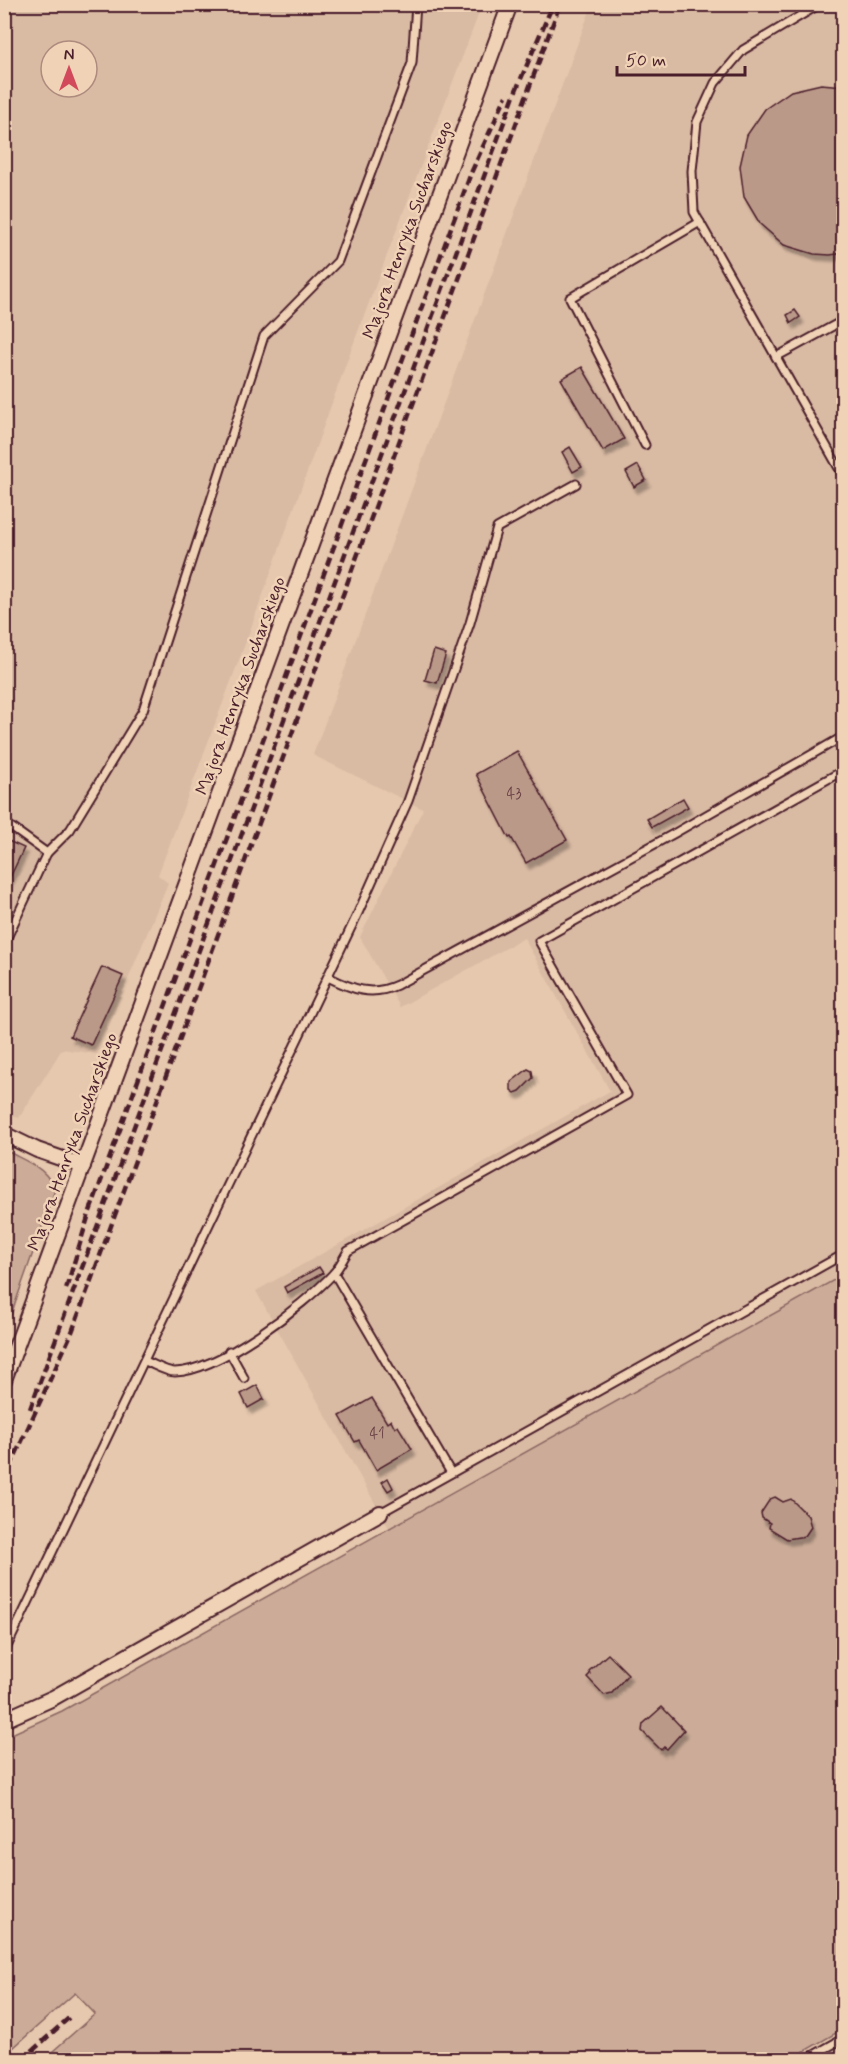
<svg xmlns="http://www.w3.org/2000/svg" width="848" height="2064" viewBox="0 0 848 2064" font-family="Mynerve,sans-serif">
<defs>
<filter id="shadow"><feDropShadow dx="3.5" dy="6" stdDeviation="1.5" flood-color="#0004"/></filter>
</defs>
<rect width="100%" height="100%" fill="#e6c8ae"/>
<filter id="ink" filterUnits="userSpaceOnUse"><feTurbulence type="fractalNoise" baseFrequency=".0167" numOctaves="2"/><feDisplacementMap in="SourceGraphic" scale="12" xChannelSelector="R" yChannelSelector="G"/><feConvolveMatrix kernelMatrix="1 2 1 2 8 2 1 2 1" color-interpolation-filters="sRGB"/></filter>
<g filter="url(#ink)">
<!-- built -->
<g fill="#d9baa3" fill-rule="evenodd">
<path d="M5,5h477l-131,345 -103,286 -90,239 10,8 -71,171 -35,-5 -43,69 -14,-6zM51,51h36v36h-36z"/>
<path d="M592,5h251v1270l-453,255 -134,-239 354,-200 -86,-153 -124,69 -40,-70 63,-128 -110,-54z"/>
</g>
<!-- green -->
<g fill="#ccac98" stroke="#8b6662" stroke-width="1.5">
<path d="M5,1150c19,11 46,18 49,43l-49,139z"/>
<path d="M843,1275v754l-54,31 -745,-1 51,-45 -20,-21 -70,62v-318l57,-26z"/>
</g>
<!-- building -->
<g fill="#bb9989" stroke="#4a1f2b" stroke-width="1.5" filter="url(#shadow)">
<path d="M821,84l23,2v167l-14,2 -16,-1 -30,-9 -24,-21 -16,-27 -4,-31 7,-31 18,-26 26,-18z"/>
<path d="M795,310l5,7 -9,6 -4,-8z"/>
<path d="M582,367l42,72 -21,12 -42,-72z"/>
<path d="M570,447l12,20 -9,5 -11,-20z"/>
<path d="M638,465l8,15 -12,7 -8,-15z"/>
<path d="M434,650l12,4 -9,29 -12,-3z"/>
<path d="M517,751l50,89 -41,23 -15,-26 -2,1 -33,-64z"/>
<path d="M683,798l5,9 -36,20 -5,-8z"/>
<path d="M4,839l20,9 -20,42z"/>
<path d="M102,967l21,9 -32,69 -21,-9z"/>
<path d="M528,1069l4,2 1,7 -13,13 -5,2 -4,-3v-8z"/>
<path d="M319,1267l4,6 -36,20 -3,-6z"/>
<path d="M257,1385l7,14 -16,9 -7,-14z"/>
<path d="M372,1398l15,25 4,-3 4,8 3,-2 14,23 -36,21 -17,-30 -4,2 -15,-26z"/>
<path d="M388,1478l5,10 -5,3 -6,-9z"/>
<path d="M775,1497l8,5 8,-3 17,17 3,11 -6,9 -18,3 -18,-11 1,-5 -8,-5 -1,-5 9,-14z"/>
<path d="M608,1654l20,20 -16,19 -8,2 -17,-18 3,-3 -1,-3z"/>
<path d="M662,1707l22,23 -17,19 -3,-2 -3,3 -19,-19 1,-7z"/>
</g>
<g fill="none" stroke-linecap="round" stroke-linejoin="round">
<defs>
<g id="lane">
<path d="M820,4l-77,46 -28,33 -18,39 -5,49 2,41 150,265"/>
<path d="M776,357l68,-37"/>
<path d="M645,445l-75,-147 130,-76"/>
<path d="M4,822l43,31 -43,91"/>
<path d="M47,853l23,-23 73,-120 121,-374 74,-75 74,-198 4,-59"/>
<path d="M328,977c24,12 43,20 69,8l278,-152 169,-97"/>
<path d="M334,1273l117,200"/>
<path d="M229,1351l15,27"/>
<path d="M145,1361c8,3 21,11 30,11 44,-1 128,-66 158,-98 6,-6 10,-15 15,-23l279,-156 -88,-154 305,-171"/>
<path d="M380,1513l464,-259"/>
<path d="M4,1653l354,-740 50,-112 62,-178 27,-95 79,-44"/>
<path d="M4,1702l4,17"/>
<path d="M805,2060l39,-22"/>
</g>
<g id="street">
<path d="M4,1134l33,16 46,16"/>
<path d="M4,1380l506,-1376"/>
<path d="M4,1720l49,-22 327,-185"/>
</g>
</defs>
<!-- lane casing -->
<use href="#lane" stroke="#4a1f2b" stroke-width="11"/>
<!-- street casing -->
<use href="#street" stroke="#4a1f2b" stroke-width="18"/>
<!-- lane -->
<use href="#lane" stroke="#f0d3b6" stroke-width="7"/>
<!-- street -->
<use href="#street" stroke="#f0d3b6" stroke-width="14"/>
<!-- rail -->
<g stroke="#4a1f2b" stroke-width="4.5" stroke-dasharray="9 4.5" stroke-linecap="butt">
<path d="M66,1289l23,-75 382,-1041 35,-77"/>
<path d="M30,1409l484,-1314 37,-86"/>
<path d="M4,1480l68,-148 488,-1328"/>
<path d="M22,2060l49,-44"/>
</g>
</g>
</g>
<g text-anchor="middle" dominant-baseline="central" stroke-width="5" stroke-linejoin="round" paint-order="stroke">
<!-- number labels -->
<g font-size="15" fill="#663e42">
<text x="514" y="794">43</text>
<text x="377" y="1434">41</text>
</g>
<!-- street labels -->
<g font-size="18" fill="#4a1f2b" stroke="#f0d3b6">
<text transform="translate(408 230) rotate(-70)">Majora Henryka Sucharskiego</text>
<text transform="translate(241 686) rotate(-70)">Majora Henryka Sucharskiego</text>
<text transform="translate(73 1142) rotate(-70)">Majora Henryka Sucharskiego</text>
</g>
</g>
<!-- margin -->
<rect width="848" height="2064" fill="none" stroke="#f0d3b6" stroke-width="24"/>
<rect x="12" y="12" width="824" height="2040" fill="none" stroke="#4a1f2b" stroke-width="2" filter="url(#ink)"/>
<!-- north arrow -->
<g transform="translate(69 69)"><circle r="28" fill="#f0d3b6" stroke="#ae8b7e" stroke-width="1.5"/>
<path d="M0-4.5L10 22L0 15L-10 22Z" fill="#d1495b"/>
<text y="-9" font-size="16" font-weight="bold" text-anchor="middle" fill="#4a1f2b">N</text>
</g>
<!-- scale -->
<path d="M617 66v9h128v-9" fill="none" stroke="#4a1f2b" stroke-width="3"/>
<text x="626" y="66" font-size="18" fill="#4a1f2b" stroke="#f0d3b6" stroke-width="4.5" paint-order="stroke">50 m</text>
</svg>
